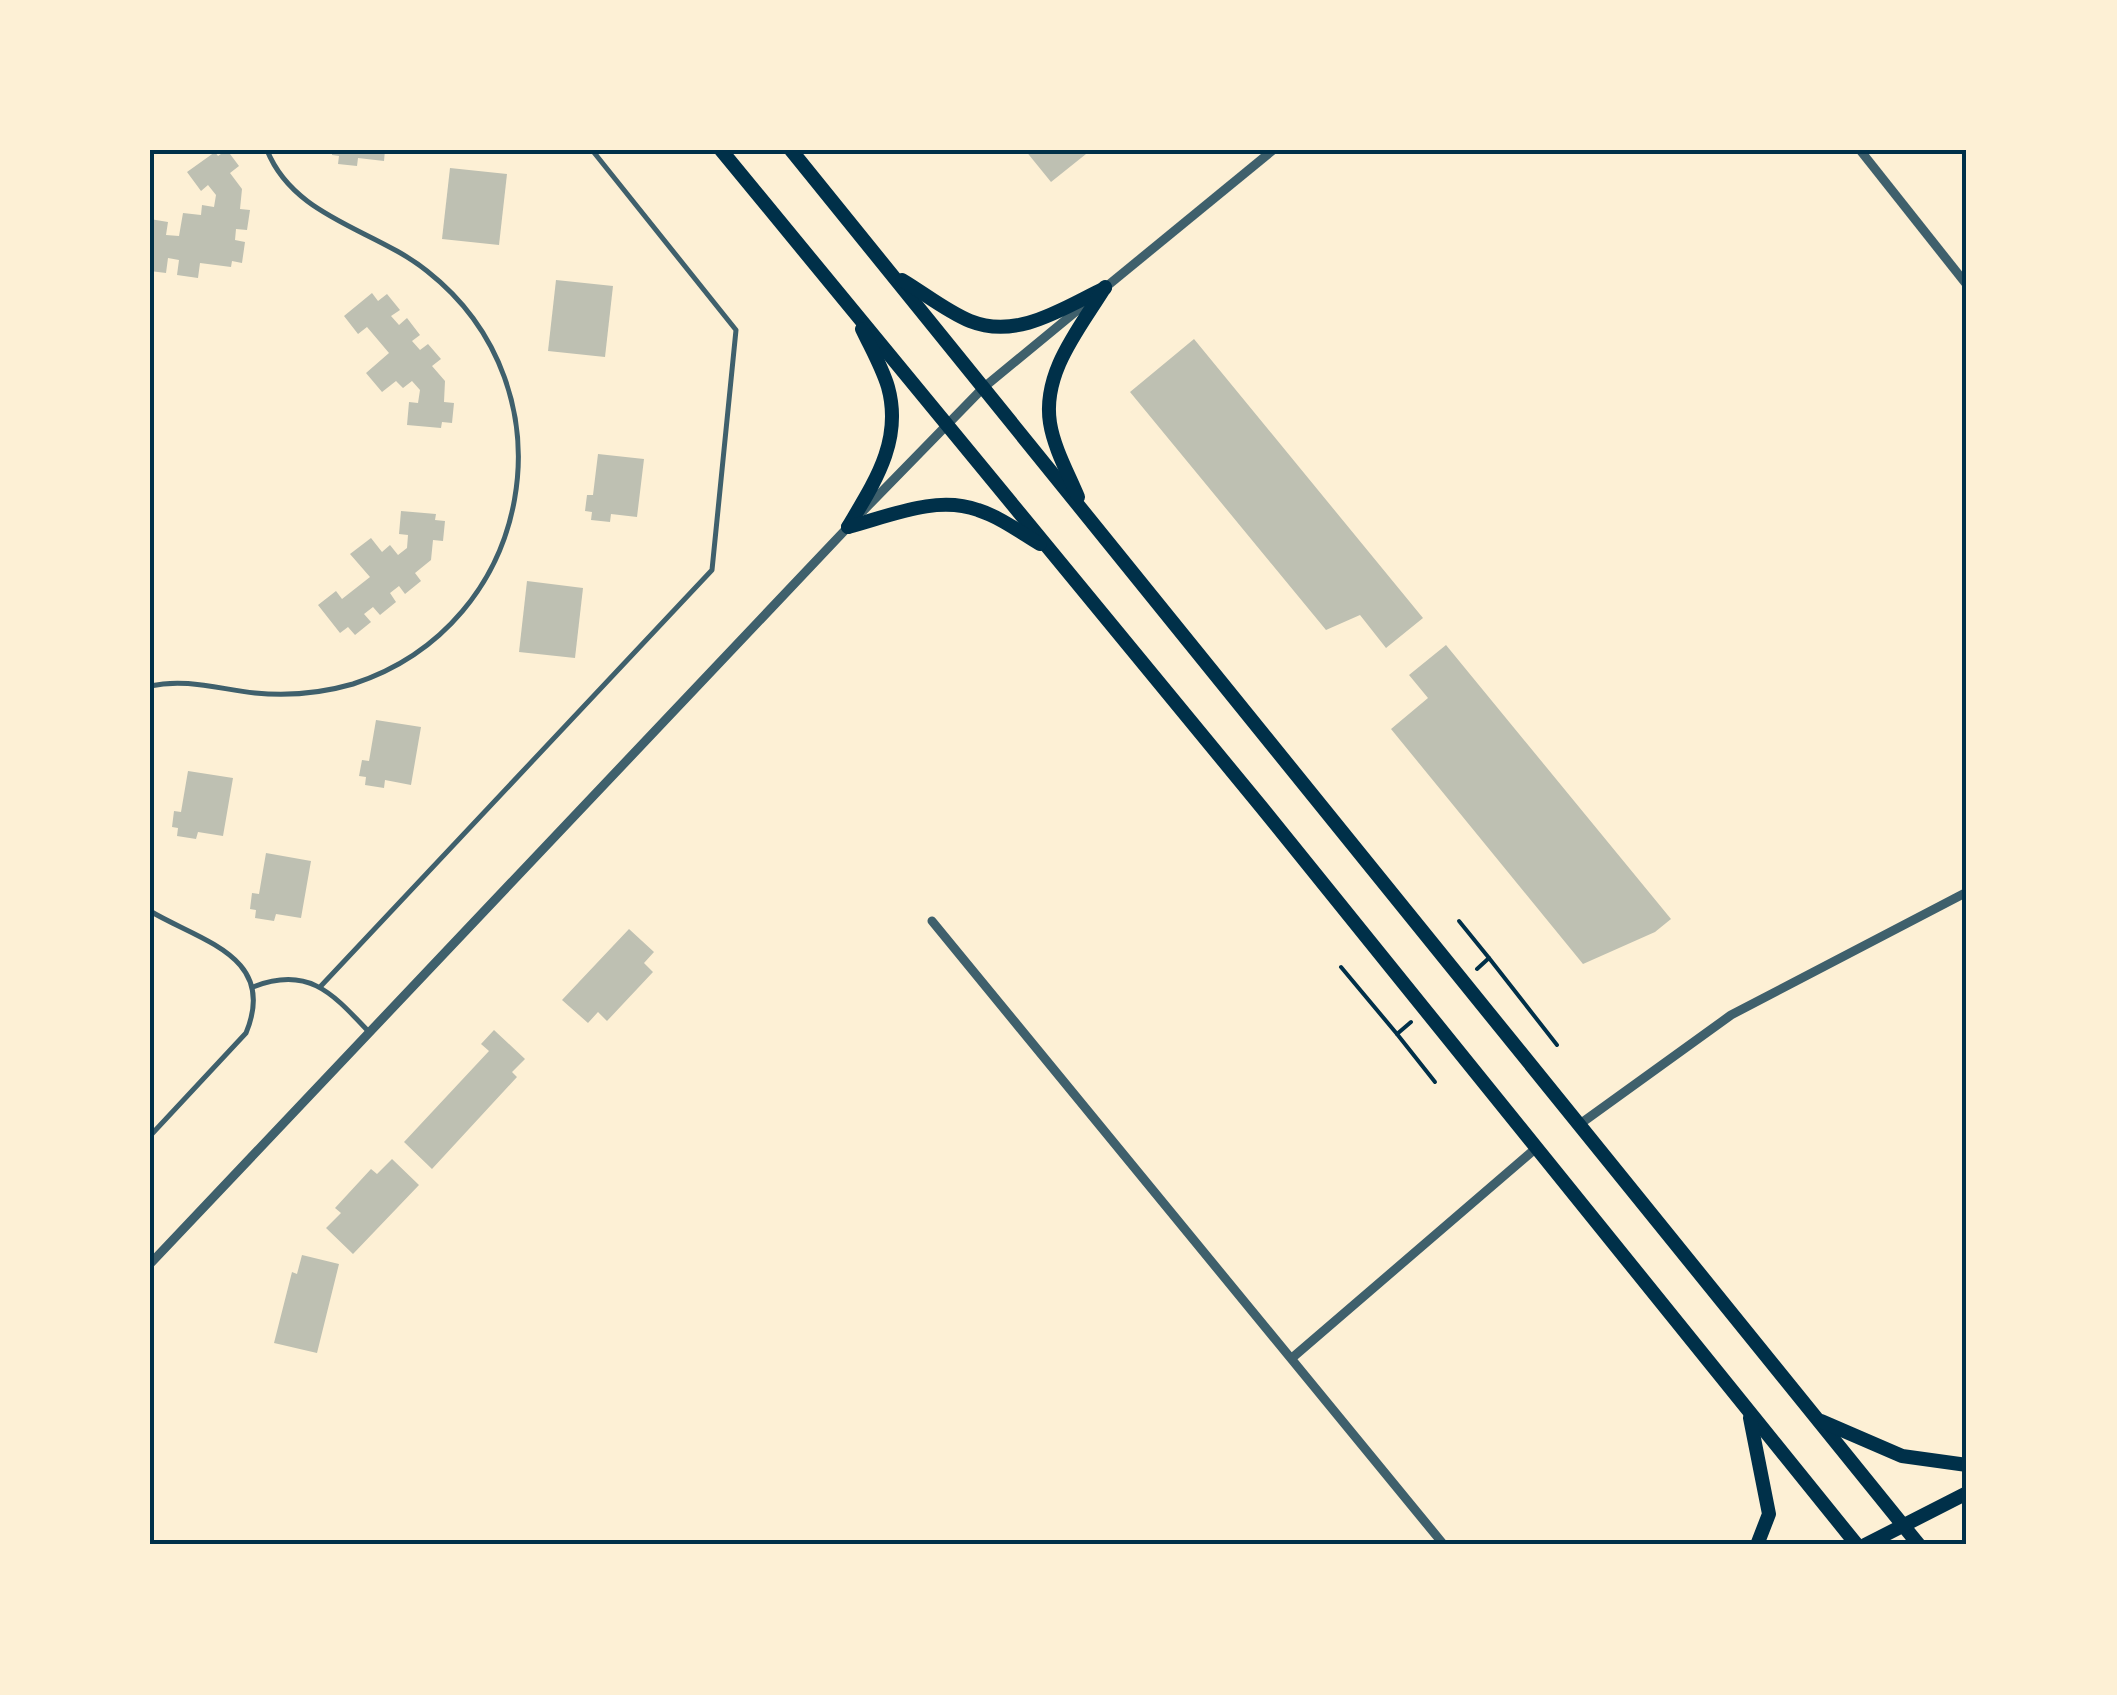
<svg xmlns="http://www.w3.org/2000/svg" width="2117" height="1695" viewBox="0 0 2117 1695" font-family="Raleway,sans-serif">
<rect width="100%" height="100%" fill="#fdf0d5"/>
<!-- building -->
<g fill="#bec0b2">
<path d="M227,150l12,16 -9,7 12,16 -2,20 10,1 -3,20 -11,-1 -1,11 10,2 -3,21 -10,-2 -1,6 -31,-4 -2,15 -21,-3 2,-15 -11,-2 -2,15 -16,-2v-52l18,3 -2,13 13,1 4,-23 18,2 1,-10 12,2 2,-12 -8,-10 -7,6 -14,-19 28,-20 3,4z"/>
<path d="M332,150h53l-1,11 -26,-3 -1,8 -19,-2 1,-8 -7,-1z"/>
<path d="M1025,150h66l-40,32z"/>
<path d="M450,168l57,6 -8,71 -57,-6z"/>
<path d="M556,280l57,6 -8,71 -57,-6z"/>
<path d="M372,293l6,8 9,-7 13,16 -9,6 8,9 8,-7 13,17 -8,6 8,9 8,-6 13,15 -9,7 13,15 -1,21 10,1 -2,20 -10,-1 -1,6 -34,-3 2,-23 9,1 2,-13 -8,-9 -9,7 -7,-7 -14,11 -16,-19 23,-20 -22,-26 -9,7 -14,-18z"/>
<path d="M1194,339l229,279 -37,30 -26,-33 -34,15 -196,-238z"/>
<path d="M598,454l46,5 -7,58 -26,-3 -1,8 -19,-2 1,-8 -7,-1 2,-16h6z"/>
<path d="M401,511l35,3 -1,6 10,1 -2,20 -10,-1 -2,20 -16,13 6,8 -16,13 -6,-8 -9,7 6,9 -16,13 -7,-8 -9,7 7,8 -16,13 -7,-8 -8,6 -22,-28 18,-14 6,8 28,-22 -20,-23 21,-16 11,14 8,-7 8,10 9,-7 1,-13 -9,-1z"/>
<path d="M527,581l56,7 -8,70 -56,-6z"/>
<path d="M1446,645l225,274 -16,13 -72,32 -192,-235 37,-31 -19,-23z"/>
<path d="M376,720l45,7 -10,58 -26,-5 -1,8 -19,-3 1,-8 -7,-1 3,-16 7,1z"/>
<path d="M188,771l45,7 -10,58 -25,-4 -2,7 -19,-3 1,-8 -6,-1 2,-16 7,1z"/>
<path d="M266,853l45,8 -10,57 -25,-4 -2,7 -19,-3 1,-8 -6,-1 2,-16 7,1z"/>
<path d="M629,929l25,23 -10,11 9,9 -46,49 -9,-9 -10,11 -26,-23z"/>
<path d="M494,1030l31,29 -13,13 5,5 -85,92 -28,-27 85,-91 -8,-7z"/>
<path d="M392,1159l27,26 -66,69 -27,-26 15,-15 -6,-5 36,-39 6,5z"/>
<path d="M302,1255l37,9 -22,89 -43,-10 18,-71 5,2z"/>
</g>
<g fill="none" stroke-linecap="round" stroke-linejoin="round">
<!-- path -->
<g stroke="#003049" stroke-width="4">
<path d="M1459,921l30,37"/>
<path d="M1341,967l56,67 14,-12"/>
<path d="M1477,969l12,-11 68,87"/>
<path d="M1397,1034l38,48"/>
</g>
<!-- service -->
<g stroke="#3f606c" stroke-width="5">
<path d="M150,686c36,-8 69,3 105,7 31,3 67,0 98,-9 182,-59 224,-295 74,-413 -52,-42 -133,-53 -160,-121"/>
<path d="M150,911c50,30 128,45 96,122l-96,103"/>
<path d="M253,987c56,-22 80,7 116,45"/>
<path d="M320,987l392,-417 24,-240 -144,-180"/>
</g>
<!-- minor -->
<g stroke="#3f606c" stroke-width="9">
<path d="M1860,150l107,135"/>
<path d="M1101,291l172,-141"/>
<path d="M863,511l120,-123 102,-84"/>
<path d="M932,921l512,624"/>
<path d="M1580,1124l151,-109 236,-123"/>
<path d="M150,1264l699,-738"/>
<path d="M1292,1358l243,-209"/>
</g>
<!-- primary -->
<g stroke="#003049" stroke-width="14">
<path d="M721,150l542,659 594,736"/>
<path d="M791,150l1128,1395"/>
<path d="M902,280c22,13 44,31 68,41 48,19 93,-13 135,-33"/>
<path d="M1078,497c-10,-24 -24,-49 -28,-74 -8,-51 30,-95 55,-136"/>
<path d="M848,527c26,-44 55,-86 40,-140 -6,-20 -17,-39 -26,-58"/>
<path d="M848,527c42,-11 88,-32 130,-17 22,7 42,22 62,34"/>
<path d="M1750,1418l19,96 -12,31"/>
<path d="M1821,1421l81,35 65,9"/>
<path d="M1865,1545l102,-52"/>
</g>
</g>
<!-- border -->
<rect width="2117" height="1695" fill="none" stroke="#fdf0d5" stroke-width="305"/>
<rect x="152" y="152" width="1812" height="1390" fill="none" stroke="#003049" stroke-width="4"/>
</svg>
